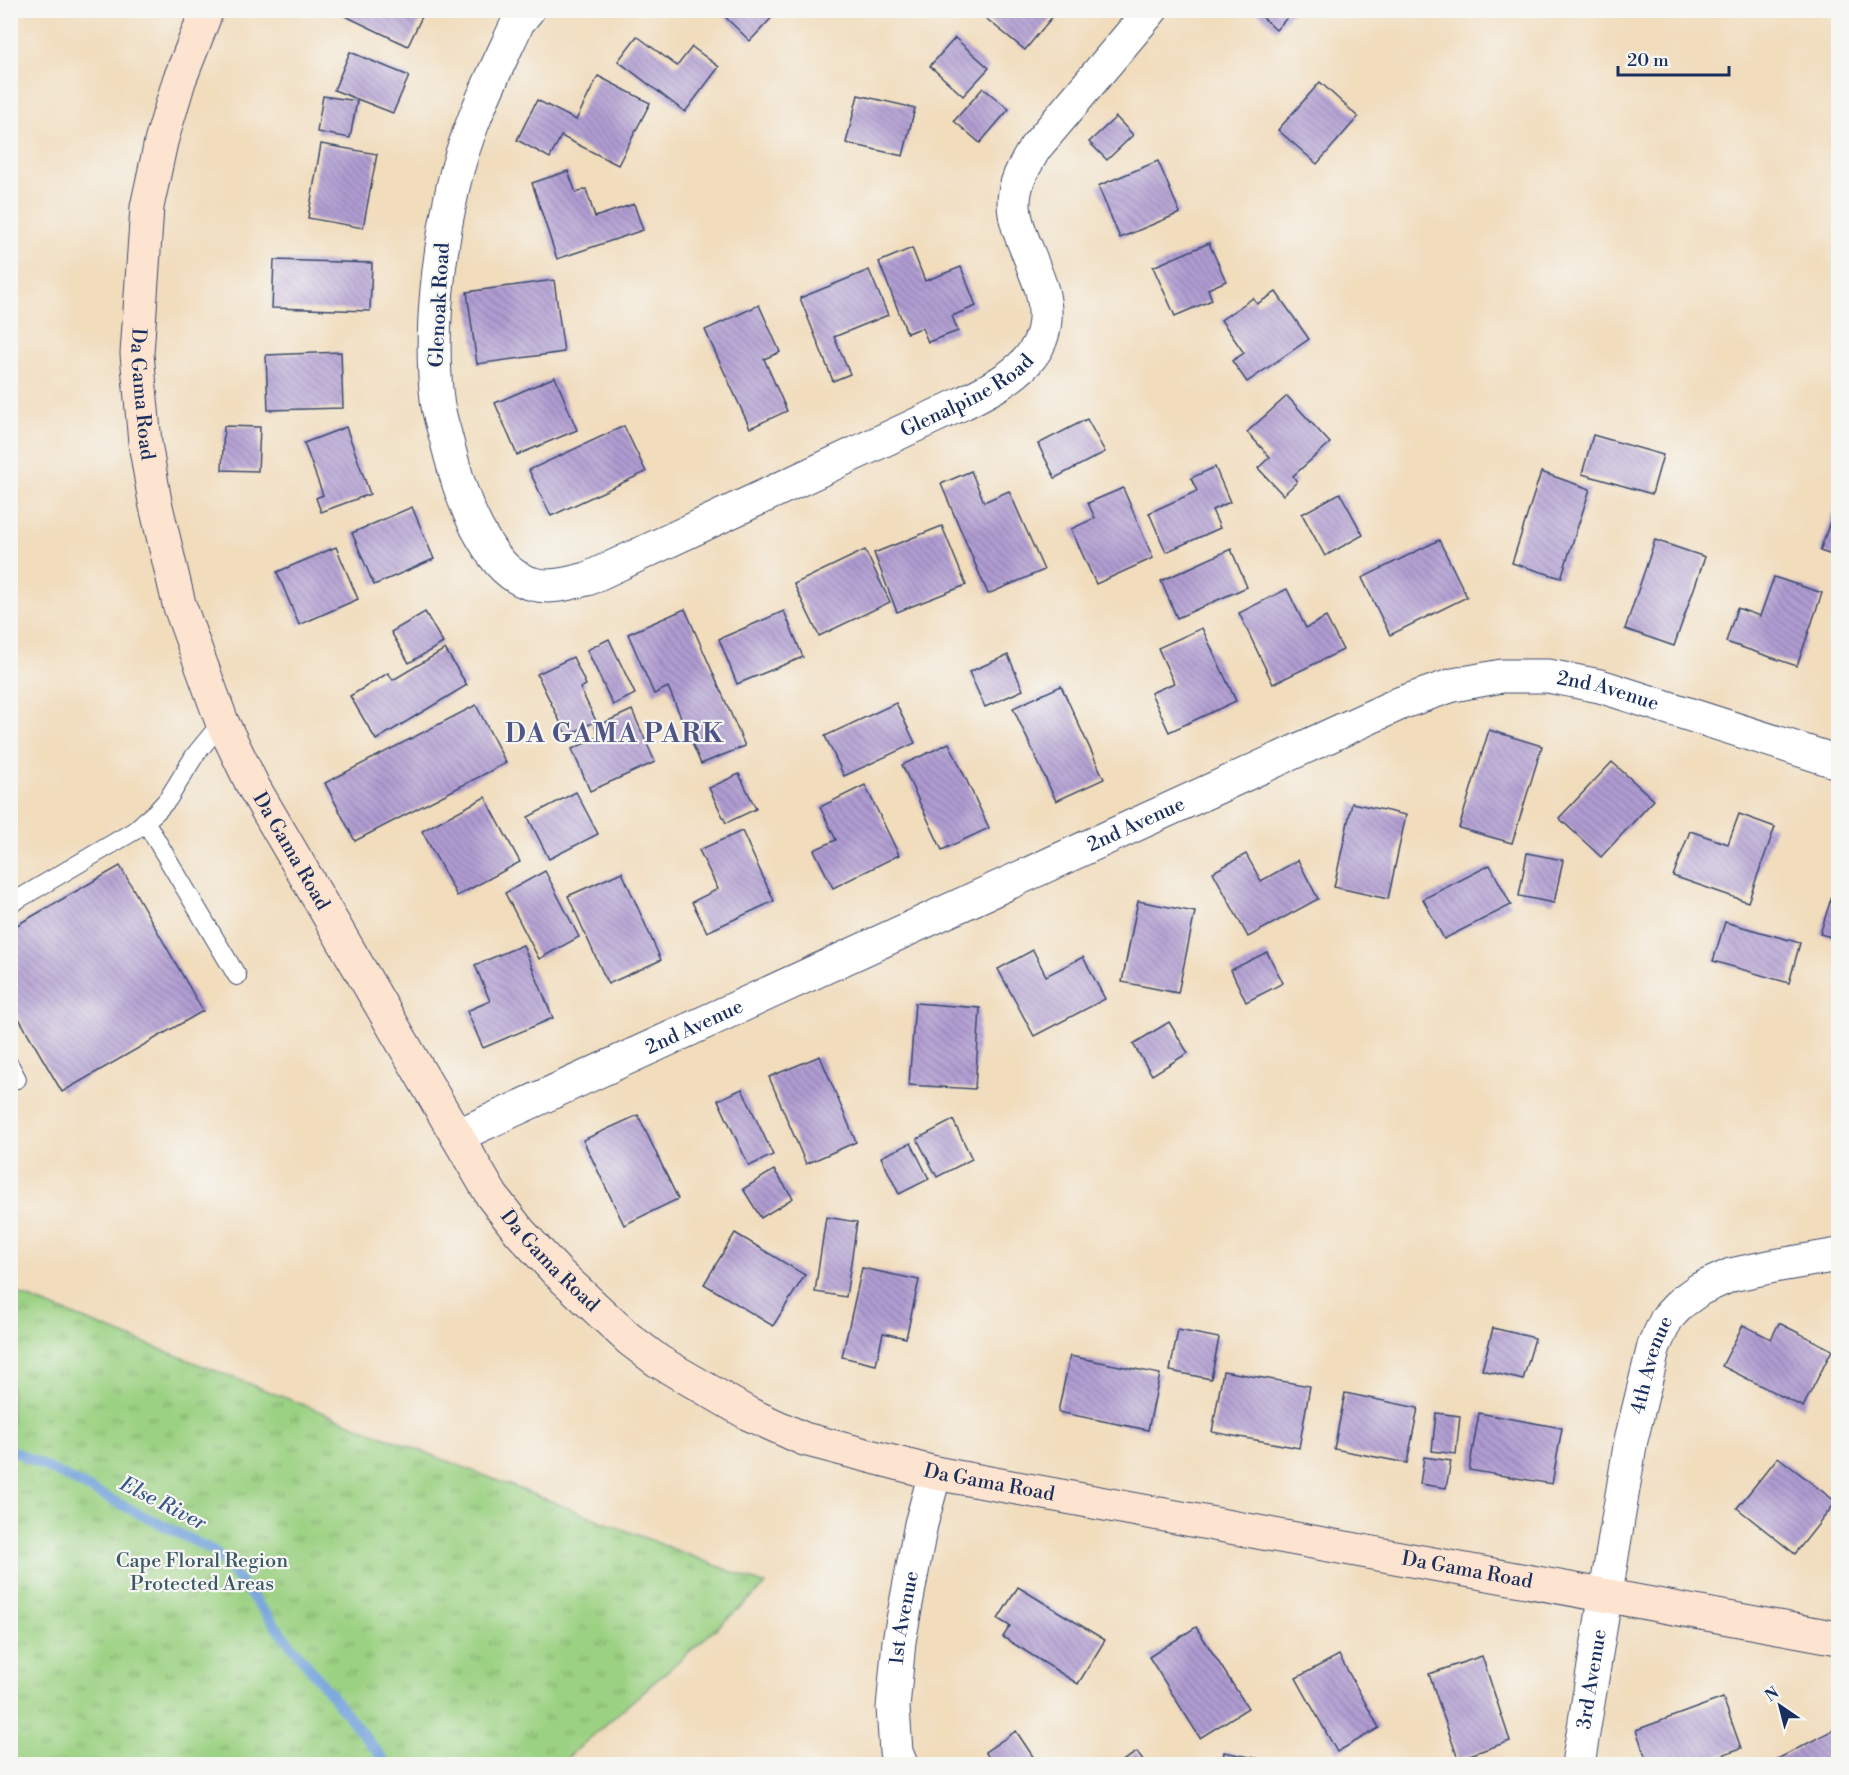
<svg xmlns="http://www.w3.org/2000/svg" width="1849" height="1775" viewBox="0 0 1849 1775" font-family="'Libre Bodoni',serif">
<defs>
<pattern id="grass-tufts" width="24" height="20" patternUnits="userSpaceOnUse" patternTransform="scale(1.5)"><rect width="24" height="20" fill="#9bd182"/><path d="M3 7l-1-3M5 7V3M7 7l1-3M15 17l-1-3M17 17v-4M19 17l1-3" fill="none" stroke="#7eaa6e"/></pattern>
<pattern id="building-back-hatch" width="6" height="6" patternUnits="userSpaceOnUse" patternTransform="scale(1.5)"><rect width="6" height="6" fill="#b09cd1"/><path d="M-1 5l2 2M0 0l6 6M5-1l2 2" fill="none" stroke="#8e80ad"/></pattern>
</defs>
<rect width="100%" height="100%" fill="#f6f6f2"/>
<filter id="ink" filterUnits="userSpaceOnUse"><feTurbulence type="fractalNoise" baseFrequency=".0167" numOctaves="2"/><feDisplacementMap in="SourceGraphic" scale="12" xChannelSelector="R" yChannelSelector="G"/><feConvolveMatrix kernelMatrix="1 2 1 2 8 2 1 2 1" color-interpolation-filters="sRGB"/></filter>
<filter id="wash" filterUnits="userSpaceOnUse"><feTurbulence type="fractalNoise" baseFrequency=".008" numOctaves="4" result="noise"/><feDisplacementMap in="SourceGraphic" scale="24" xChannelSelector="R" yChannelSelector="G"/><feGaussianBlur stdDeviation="1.35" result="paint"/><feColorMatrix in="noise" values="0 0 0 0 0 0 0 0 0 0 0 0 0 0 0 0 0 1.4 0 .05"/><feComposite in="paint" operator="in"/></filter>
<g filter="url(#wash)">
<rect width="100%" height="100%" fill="#f1dcbc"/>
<!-- grass -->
<path fill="url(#grass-tufts)" stroke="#5b8070" stroke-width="1.5" d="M11,1291l755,294 -206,179h-549z"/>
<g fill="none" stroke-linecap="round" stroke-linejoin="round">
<!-- stream -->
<path stroke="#73a2dc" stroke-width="10" d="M10,1449l206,103 171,212"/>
</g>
<g id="blocks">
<!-- building -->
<g fill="url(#building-back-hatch)">
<path d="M342,10h83l-17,36 -67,-32z"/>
<path d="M426,10h25l-5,10z"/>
<path d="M718,10h61l-29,31z"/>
<path d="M988,10h70l-33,40 -42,-34z"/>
<path d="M1255,10h39l-18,20z"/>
<path d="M637,36l40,30 15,-19 27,20 -34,45 -67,-51z"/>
<path d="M955,38l34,30 -26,28 -33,-30z"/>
<path d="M350,52l59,24 -16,37 -59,-23z"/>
<path d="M598,76l52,27 -32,62 -57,-29 -11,22 -33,-18 20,-40 39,20z"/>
<path d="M1320,82l38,35 -41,47 -39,-34z"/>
<path d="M983,88l26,21 -29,34 -26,-22z"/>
<path d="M858,95l57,13 -12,48 -57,-13z"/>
<path d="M323,96l34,5 -7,37 -33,-6z"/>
<path d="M1116,117l17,18 -26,25 -18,-18z"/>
<path d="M321,144l56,10 -14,74 -55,-10z"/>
<path d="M1158,161l22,52 -60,25 -22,-52z"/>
<path d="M568,171l8,22 10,-4 9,28 39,-13 9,26 -86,29 -25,-76z"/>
<path d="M1209,243l17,38 -18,8 4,11 -37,16 -22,-49z"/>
<path d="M912,248l13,33 36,-14 15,39 -24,10 6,15 -30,11 -6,-14 -15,5 -28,-71z"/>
<path d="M274,260l98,3 -2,48 -98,-3z"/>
<path d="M869,270l19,45 -54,22 16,37 -17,7 -33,-83z"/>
<path d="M554,280l10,72 -87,12 -10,-72z"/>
<path d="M1276,292l33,47 -62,43 -15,-21 12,-8 -23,-33 32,-22 4,6z"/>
<path d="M759,305l21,47 -16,7 23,52 -37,17 -45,-98z"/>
<path d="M341,352l2,56 -75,2 -2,-55z"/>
<path d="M555,377l22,53 -60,25 -22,-52z"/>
<path d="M1287,396l43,47 -37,33 4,6 -14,13 -25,-27 12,-11 -23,-25z"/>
<path d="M1087,419l18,33 -50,26 -17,-34z"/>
<path d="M224,426l36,1 -2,44 -36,-1z"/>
<path d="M624,426l22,46 -95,44 -22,-46z"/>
<path d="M346,427l24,67 -49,18 -5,-14 7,-3 -19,-52z"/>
<path d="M1593,435l70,20 -11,39 -70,-20z"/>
<path d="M1215,467l15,35 -18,8 8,18 -54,24 -17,-39 48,-22 -6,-13z"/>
<path d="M971,471l13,31 25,-11 35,79 -56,24 -47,-110z"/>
<path d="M1541,472l49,17 -29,89 -49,-15z"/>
<path d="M1123,488l30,70 -57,26 -25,-55 24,-11 -7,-15z"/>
<path d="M1340,493l23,42 -38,21 -23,-42z"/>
<path d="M412,507l22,52 -60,26 -22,-52z"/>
<path d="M1833,513l5,2v42l-18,-6z"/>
<path d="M942,526l24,59 -69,27 -23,-59z"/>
<path d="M1439,540l28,57 -77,38 -28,-57z"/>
<path d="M1655,540l50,17 -31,89 -49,-17z"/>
<path d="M336,547l22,52 -59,26 -22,-53z"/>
<path d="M1231,549l16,38 -70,31 -16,-37z"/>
<path d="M865,550l25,52 -71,34 -25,-52z"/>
<path d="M1774,577l48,16 -25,73 -71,-24 11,-34 23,8z"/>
<path d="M1287,589l19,39 20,-11 17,33 -70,34 -34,-71z"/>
<path d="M685,609l60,137 -44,18 -33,-77 -14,7 -26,-60z"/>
<path d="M784,611l19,46 -66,27 -18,-45z"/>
<path d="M425,612l18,31 -34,20 -18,-31z"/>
<path d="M1202,628l34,73 -67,31 -18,-39 23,-10 -16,-35z"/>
<path d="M609,639l26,55 -22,11 -26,-55z"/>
<path d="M445,649l22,36 -91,55 -26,-44 38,-23 5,7z"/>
<path d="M1008,655l15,35 -38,17 -16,-35z"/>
<path d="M573,657l13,28 -6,3 16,33 -29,15 -30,-62z"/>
<path d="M1061,686l43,93 -48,22 -43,-93z"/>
<path d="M896,703l19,40 -71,33 -19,-40z"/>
<path d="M476,705l30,58 -151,78 -30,-58z"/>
<path d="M632,710l23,52 -65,29 -18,-42 27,-12 -4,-10z"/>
<path d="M1489,730l53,16 -30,97 -53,-15z"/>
<path d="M949,743l40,85 -47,22 -40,-85z"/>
<path d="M1612,762l42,38 -53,57 -42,-39z"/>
<path d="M739,774l17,35 -30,14 -17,-35z"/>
<path d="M865,785l34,70 -66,33 -19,-38 22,-10 -16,-33z"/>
<path d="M576,792l22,42 -49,25 -21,-42z"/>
<path d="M485,797l35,65 -63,34 -35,-65z"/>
<path d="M1352,803l54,12 -18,84 -54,-12z"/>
<path d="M1739,814l36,13 -27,75 -75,-26 17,-45 38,13z"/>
<path d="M742,831l32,70 -67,31 -15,-30 26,-13 -19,-39z"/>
<path d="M1527,853l36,7 -9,43 -35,-7z"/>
<path d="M1246,854l15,27 37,-21 20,39 -70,38 -35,-65z"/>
<path d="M1490,865l21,40 -67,34 -21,-40z"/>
<path d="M120,866l83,145 -141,81 -52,-89v-74z"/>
<path d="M545,871l34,66 -40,22 -34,-66z"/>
<path d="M622,872l39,88 -53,24 -40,-88z"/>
<path d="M1838,876v63l-18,-5z"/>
<path d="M1138,901l57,11 -17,81 -56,-11z"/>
<path d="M1725,922l75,21 -11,40 -76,-22z"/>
<path d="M523,945l30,73 -70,30 -16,-37 23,-10 -15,-36z"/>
<path d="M1033,950l13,26 37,-19 22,42 -71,37 -36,-67z"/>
<path d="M1267,952l16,31 -37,19 -15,-32z"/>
<path d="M915,1003l65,5 -5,81 -66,-4z"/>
<path d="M1169,1022l19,31 -36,22 -19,-31z"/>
<path d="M820,1056l36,86 -50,22 -37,-87z"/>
<path d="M742,1089l31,66 -24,11 -31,-66z"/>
<path d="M638,1115l40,84 -54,26 -41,-85z"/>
<path d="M953,1120l19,39 -35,18 -20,-38z"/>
<path d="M911,1143l18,36 -30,15 -18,-37z"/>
<path d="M774,1170l19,28 -32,20 -18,-29z"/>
<path d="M826,1217l31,5 -11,75 -31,-5z"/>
<path d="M735,1233l70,42 -32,51 -69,-42z"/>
<path d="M862,1268l57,12 -13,58 -23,-5 -7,32 -34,-8z"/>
<path d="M1779,1323l53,27 -29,57 -81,-41 21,-41 28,14z"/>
<path d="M1493,1328l42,10 -12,42 -41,-10z"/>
<path d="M1178,1330l41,8 -8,41 -41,-8z"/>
<path d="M1070,1356l90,18 -12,56 -90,-18z"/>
<path d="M1223,1371l87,15 -11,62 -87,-16z"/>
<path d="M1345,1393l73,15 -11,55 -73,-14z"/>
<path d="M1436,1413l24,3 -4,38 -24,-3z"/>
<path d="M1479,1413l83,15 -10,56 -83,-14z"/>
<path d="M1424,1457l27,4 -5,27 -26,-4z"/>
<path d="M1778,1457l58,45 -41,52 -58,-46z"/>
<path d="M1018,1587l87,53 -27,44 -75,-47 7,-11 -12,-7z"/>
<path d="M1196,1627l52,81 -48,30 -51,-81z"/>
<path d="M1339,1655l40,73 -42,24 -41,-74z"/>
<path d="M1482,1656l28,85 -52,18 -29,-85z"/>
<path d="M1723,1698l18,50 -44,16h-49l-12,-34z"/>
<path d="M1835,1729l3,7v28h-70z"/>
<path d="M1016,1731l22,33h-44l-9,-12z"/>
<path d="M1137,1752l8,12h-28z"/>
<path d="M1224,1752l58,11v1h-60z"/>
</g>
</g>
</g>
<g filter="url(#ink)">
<use href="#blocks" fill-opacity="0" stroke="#3b496c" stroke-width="1.5"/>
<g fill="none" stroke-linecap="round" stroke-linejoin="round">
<defs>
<g id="lane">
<path d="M145,821l92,155"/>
<path d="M10,904l124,-73 24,-21 10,-11 27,-44 27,-33"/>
<path d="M10,1066l7,13"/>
</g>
<g id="street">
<path id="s1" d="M528,10l-10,12c-25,54 -52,106 -65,165 -14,64 -24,146 -16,212 1,12 5,24 8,35 9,35 16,63 32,94 13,24 28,49 56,56 18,5 36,-1 54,-5l376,-176c48,-24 95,-49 79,-112 -3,-11 -8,-21 -11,-31 -7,-18 -17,-38 -17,-57 0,-21 11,-38 21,-55l116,-138"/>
<path id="s2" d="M457,1136l944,-433 52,-18 49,-9h46l52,10 238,76"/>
<path id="s3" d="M901,1764l-5,-12 -3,-44 6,-67 22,-117 14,-51"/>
<path id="s4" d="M1578,1764l53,-324 23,-94 13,-28 15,-16 18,-13 31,-14 43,-9 64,-11"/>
</g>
<g id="secondary">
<path id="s5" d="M207,10l-28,71 -18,61 -14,65 -10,147 8,89 10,59 24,102 43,118 31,64 239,410 27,35 38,41 72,67 29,22 91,53 55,25 131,34 903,165"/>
</g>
</defs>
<!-- lane casing -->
<use href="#lane" stroke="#3b496c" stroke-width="20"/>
<!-- street casing -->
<use href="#street" stroke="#3b496c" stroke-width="35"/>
<!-- secondary casing -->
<use href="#secondary" stroke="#3b496c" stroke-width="35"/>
<!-- lane -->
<use href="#lane" stroke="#fff" stroke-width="18"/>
<!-- street -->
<use href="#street" stroke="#fff" stroke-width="33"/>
<!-- secondary -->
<use href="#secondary" stroke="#fde4d0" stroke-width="33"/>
</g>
</g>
<g text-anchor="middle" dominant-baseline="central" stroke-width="4.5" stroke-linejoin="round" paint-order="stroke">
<!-- street labels -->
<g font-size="20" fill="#1b2f5e" stroke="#f6f6f2">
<text transform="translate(440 305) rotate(-87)">Glenoak Road</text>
<text stroke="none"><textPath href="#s1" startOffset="1101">Glenalpine Road</textPath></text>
<text stroke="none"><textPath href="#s5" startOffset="394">Da Gama Road</textPath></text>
<text stroke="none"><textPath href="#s2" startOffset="1251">2nd Avenue</textPath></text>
<text stroke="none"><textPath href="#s2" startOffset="747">2nd Avenue</textPath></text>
<text stroke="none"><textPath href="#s5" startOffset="880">Da Gama Road</textPath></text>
<text stroke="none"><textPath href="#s2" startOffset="261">2nd Avenue</textPath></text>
<text stroke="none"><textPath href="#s5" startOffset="1366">Da Gama Road</textPath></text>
<text stroke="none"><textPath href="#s4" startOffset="406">4th Avenue</textPath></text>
<text stroke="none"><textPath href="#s5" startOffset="1870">Da Gama Road</textPath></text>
<text stroke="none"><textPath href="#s5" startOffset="2356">Da Gama Road</textPath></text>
<text stroke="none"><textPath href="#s3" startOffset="148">1st Avenue</textPath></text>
<text stroke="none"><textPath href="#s4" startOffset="86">3rd Avenue</textPath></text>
</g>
<!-- park labels -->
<g font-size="20" fill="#3b5867" stroke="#f6f6f2">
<text x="202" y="1561">Cape Floral Region<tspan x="202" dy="23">Protected Areas</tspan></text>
</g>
<!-- water labels -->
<g font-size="21" font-style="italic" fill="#3a578a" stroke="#f6f6f2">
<text transform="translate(163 1504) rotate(27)">Else River</text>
</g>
<!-- district labels -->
<g font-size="26" font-weight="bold" letter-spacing="1.5" fill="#4f5586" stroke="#f6f6f2">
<text x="615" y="734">DA GAMA PARK</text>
</g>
</g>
<!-- margin -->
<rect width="1849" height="1775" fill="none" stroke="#f6f6f2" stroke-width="36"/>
<!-- north arrow -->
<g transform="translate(1780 1706) rotate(325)" stroke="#f6f6f2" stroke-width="4.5" paint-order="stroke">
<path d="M0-4.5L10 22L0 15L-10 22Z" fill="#1b2f5e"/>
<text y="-9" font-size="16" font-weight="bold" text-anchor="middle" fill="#1b2f5e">N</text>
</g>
<!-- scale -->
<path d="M1618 66v9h111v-9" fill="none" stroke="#1b2f5e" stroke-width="3"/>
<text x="1627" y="66" font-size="18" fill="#1b2f5e" stroke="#f6f6f2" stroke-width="4.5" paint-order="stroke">20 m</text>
</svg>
